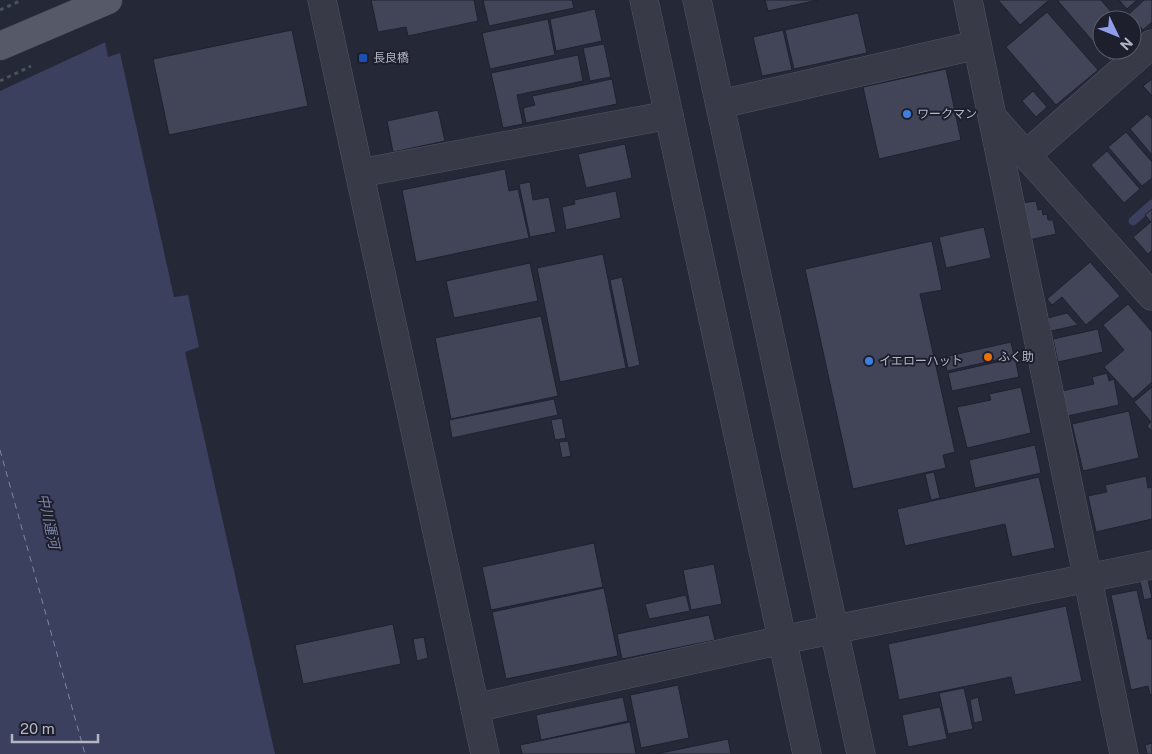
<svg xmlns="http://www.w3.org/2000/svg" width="1152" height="754" viewBox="0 0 1152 754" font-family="'Public Sans','Noto Sans JP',sans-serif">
<rect width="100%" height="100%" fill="#242837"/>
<!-- water -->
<path fill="#3a405d" d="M0,0h97l11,57 12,-4 54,244 14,-2 11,52 -14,5 90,402h-275z"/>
<!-- pier -->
<path fill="#242837" d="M0,0h100l8,41 -108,50z"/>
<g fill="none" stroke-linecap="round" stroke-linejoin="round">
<!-- stream -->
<path stroke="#3a405d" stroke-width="9" d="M1133,221l19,-17"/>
<!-- ferry -->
<path stroke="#7d86a9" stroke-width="1" stroke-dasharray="6 5" stroke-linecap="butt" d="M0,450l85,304"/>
</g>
<!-- building -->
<g fill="#414557" stroke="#1f212f">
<path d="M371,0h103l4,21 -70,15 -2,-9 -28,5z"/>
<path d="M483,0h89l2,8 -85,18z"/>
<path d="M765,0h53l-50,11z"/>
<path d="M998,0h51l-29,25z"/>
<path d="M1059,0h42l17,20h-16v30h21l-13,11 -52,-60z"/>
<path d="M1119,0h18l-10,9z"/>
<path d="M1144,0h8v22l-9,8 -14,-16z"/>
<path d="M595,9l7,32 -46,10 -6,-32z"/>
<path d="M1047,12l51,58 -42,35 -50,-58z"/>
<path d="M858,13l9,40 -73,16 -9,-39z"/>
<path d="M548,19l7,36 -65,14 -8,-36z"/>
<path d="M292,30l16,76 -139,29 -16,-76z"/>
<path d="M783,30l9,40 -30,6 -9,-39z"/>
<path d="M604,44l7,33 -21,4 -7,-33z"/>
<path d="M578,55l5,26 -66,14 6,29 -20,4 -12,-55z"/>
<path d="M946,69l15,71 -82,19 -16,-72z"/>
<path d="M612,79l5,25 -91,19 -3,-15 12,-3 -3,-9z"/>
<path d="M1152,79v17l-9,-10z"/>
<path d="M1033,91l14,16 -11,10 -14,-16z"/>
<path d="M438,110l7,31 -52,11 -6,-31z"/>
<path d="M1147,114l5,5v36l-22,-26z"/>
<path d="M1126,132l26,30v16l-10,8 -34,-39z"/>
<path d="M625,144l7,34 -46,10 -8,-34z"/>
<path d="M1107,151l33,38 -16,14 -33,-38z"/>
<path d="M505,169l4,22 9,-2 11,49 -113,24 -14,-72z"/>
<path d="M530,182l3,18 16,-3 7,35 -26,5 -11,-53z"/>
<path d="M616,191l5,27 -55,12 -4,-23 13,-3 -1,-4z"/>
<path d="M1036,201l2,9 4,-1 1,6 4,-1 1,6h5l3,14 -27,6 -7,-37z"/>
<path d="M1152,209v41l-4,4 -15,-17 18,-15 -6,-7z"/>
<path d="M984,227l7,31 -45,10 -7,-31z"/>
<path d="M932,241l10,49 -22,4 35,158 -12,3 3,13 -93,21 -48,-220z"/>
<path d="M603,254l23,114 -66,14 -23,-114z"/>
<path d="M1090,262l30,34 -34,29 -24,-28 -10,8 -5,-6z"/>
<path d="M530,263l8,38 -84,17 -8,-37z"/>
<path d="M622,277l18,88 -12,3 -18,-88z"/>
<path d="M1128,304l24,28v50l-19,17 -29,-32 20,-17 -21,-25z"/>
<path d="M1067,313l11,12 -27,6 -3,-13z"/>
<path d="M541,316l17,80 -107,23 -16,-81z"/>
<path d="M1098,329l5,23 -45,10 -5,-23z"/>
<path d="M1011,342l3,14 -67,15 -3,-14z"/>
<path d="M1015,358l4,19 -67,14 -4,-18z"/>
<path d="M1107,373l2,8 5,-2 5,26 -52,11 -5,-25 32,-7 -2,-7z"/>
<path d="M1021,387l10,46 -64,15 -10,-41 34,-7 -2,-6z"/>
<path d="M1152,387v44l-5,-5 4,-4 -17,-20z"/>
<path d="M554,399l4,16 -106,23 -3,-18z"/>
<path d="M1129,411l10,47 -56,13 -11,-47z"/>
<path d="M562,418l4,20 -11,2 -4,-20z"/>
<path d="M568,441l3,15 -9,2 -3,-16z"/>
<path d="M1035,445l6,28 -66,15 -6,-28z"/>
<path d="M934,472l6,26 -9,2 -6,-26z"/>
<path d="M1146,476l2,12 4,-1v32l-56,13 -8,-36 19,-4 -2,-7z"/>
<path d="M1039,477l16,71 -43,9 -7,-33 -100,22 -8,-37z"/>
<path d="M594,543l9,44 -112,23 -9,-43z"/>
<path d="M714,564l8,40 -31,6 -8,-40z"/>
<path d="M1148,580l4,18 -8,2 -4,-19z"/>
<path d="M604,588l14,68 -112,23 -14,-67z"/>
<path d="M1137,590l11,49h4v55l-2,1 -2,-9 -17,4 -20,-95z"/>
<path d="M686,595l4,16 -41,8 -4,-15z"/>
<path d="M1066,606l16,75 -67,14 -4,-18 -112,23 -11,-56z"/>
<path d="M709,615l6,25 -93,19 -5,-25z"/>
<path d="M393,624l8,40 -98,20 -8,-39z"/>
<path d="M424,637l4,21 -11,3 -4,-22z"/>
<path d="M678,685l11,53 -48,10 -11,-53z"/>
<path d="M964,688l9,41 -25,5 -9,-41z"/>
<path d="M623,697l5,24 -87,19 -5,-25z"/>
<path d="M978,697l5,24 -9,2 -4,-23z"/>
<path d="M940,707l7,32 -39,8 -6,-32z"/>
<path d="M630,722l6,32h-114l-2,-9z"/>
<path d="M728,739l3,15h-75z"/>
<path d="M1152,743v11h-5l-2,-9z"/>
</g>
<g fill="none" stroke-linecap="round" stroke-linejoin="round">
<defs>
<g id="minor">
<path d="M322,0l163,754"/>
<path d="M644,0l163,754"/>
<path d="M697,0l164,754"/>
<path d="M968,0l156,754"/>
<path d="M721,104l256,-59"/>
<path d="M993,118l159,178"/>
<path d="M1026,155l126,-111"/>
<path d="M360,173l309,-58"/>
<path d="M475,708l307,-68 370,-75"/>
</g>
<path id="major" d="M0,46l108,-46"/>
</defs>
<!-- minor casing -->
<use href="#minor" stroke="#535563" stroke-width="29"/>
<!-- major casing -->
<use href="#major" stroke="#414351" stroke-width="29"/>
<!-- path -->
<g stroke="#48535a" stroke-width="3" stroke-dasharray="4 4" stroke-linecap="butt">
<path d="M0,10l22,-10"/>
<path d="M0,81l31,-15"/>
</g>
<!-- minor -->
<use href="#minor" stroke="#383a48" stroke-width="28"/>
<!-- major -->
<use href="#major" stroke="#565968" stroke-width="28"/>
</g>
<!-- markers -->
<rect fill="#1a4fb4" stroke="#1d1f2d" stroke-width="2" x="358" y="53" width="10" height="10" rx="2.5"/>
<g fill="#3f7fe0" stroke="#1d1f2d" stroke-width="2">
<circle cx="907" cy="114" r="5"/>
<circle cx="869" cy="361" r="5"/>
</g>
<circle fill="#e8710a" stroke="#1d1f2d" stroke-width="2" cx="988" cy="357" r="5"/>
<g text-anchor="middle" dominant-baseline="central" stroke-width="4" stroke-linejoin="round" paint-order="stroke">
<!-- poi labels -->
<g font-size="12" fill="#b3b5c4" stroke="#1d1f2d" text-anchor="start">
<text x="373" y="58">長良橋</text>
<text x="917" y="114">ワークマン</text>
<text x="998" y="357">ふく助</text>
<text x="879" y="361">イエローハット</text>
</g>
<!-- water labels -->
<g font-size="14" font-style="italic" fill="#7d86a9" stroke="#1d1f2d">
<text transform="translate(49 521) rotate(78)">中川運河</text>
</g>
</g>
<!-- north arrow -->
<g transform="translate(1117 35) rotate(133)"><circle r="24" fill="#1d1f2d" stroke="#595b69"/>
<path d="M0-4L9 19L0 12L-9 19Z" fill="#909deb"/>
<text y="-8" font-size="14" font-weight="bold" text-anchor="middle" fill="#b3b5c4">N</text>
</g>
<!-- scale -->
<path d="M12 734v8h86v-8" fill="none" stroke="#b3b5c4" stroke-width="2.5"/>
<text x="20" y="734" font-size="15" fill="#b3b5c4" stroke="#1d1f2d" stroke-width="4" paint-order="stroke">20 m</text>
</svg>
